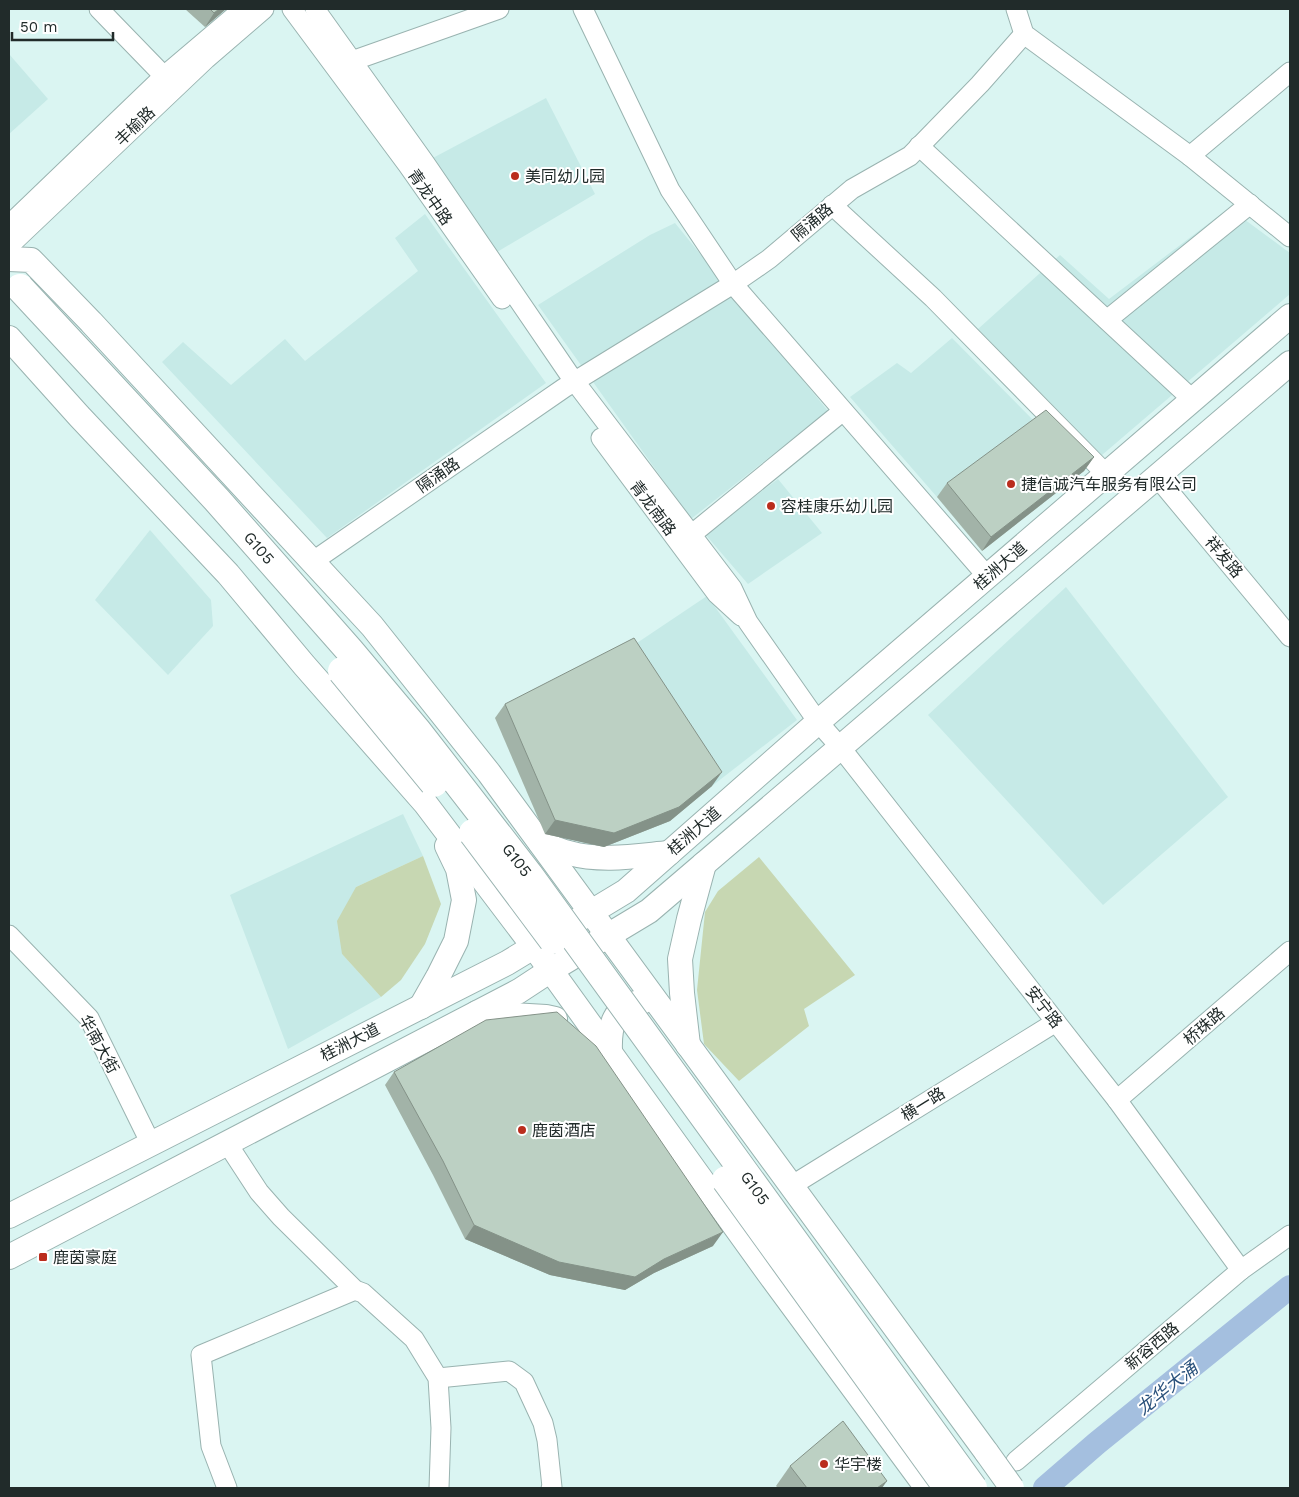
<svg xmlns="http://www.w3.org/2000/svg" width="1299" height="1497" viewBox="0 0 1299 1497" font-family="'Work Sans','Noto Sans SC',sans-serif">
<rect width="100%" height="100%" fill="#daf5f2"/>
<!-- built -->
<g fill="#c6eae7">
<path d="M9,54l39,45 -39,35z"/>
<path d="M546,98l49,96 -98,58 -66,-93z"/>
<path d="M1229,208l61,45v41l-188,161 -124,-126 82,-74 49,44z"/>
<path d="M425,214l121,169 -219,155 -165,-176 21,-20 48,43 54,-46 20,22 113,-90 -23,-33z"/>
<path d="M675,223l153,188 -137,108 -153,-214 112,-70z"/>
<path d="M952,338l85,86 -100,73 -87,-100 47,-34 14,10z"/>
<path d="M778,479l44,54 -74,51 -43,-50z"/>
<path d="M150,530l61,70 2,26 -45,49 -73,-75z"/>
<path d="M1066,587l162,210 -125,108 -175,-190z"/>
<path d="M707,596l90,124 -85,66 -87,-135z"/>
<path d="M403,814l20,42 -67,31 -14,67 39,43 -93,52 -58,-154z"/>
</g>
<!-- green -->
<g fill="#c7d7b2">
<path d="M423,856l18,48 -16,40 -24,36 -20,17 -39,-43 -5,-33 19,-34z"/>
<path d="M759,857l96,118 -51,34 5,17 -70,55 -35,-37 -7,-54 8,-78 13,-21z"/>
</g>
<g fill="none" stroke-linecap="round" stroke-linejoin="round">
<!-- river -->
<path stroke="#a4bfdf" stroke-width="24" d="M1045,1488l52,-45 193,-156"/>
<defs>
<g id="minor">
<path d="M99,9l65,67"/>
<path d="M292,9l115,155 95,135"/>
<path d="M315,9l110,154 144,211 163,214 16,34 70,100 23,26 276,352 124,170"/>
<path d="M583,9l87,181 63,94 254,292"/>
<path d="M1016,9l8,25 166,122"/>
<path d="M352,61l147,-52"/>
<path d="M1290,72l-100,84 100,81"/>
<path d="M919,146l274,254"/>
<path d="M832,205l101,93 173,176"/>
<path d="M9,225l155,-149 79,-67"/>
<path d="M9,246l197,-187 58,-50"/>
<path d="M1107,320l143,-116"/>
<path d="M601,438l116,156 24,22"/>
<path d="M1157,477l133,160"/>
<path d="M691,535l152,-124"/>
<path d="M312,562l252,-174 169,-104 36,-25 83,-70 58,-33 70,-72 44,-50"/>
<path d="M9,935l80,83 62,126"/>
<path d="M1117,1100l173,-149"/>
<path d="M227,1143l32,49 22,25 74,73 8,3 51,46 24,39 3,50 -2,60"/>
<path d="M791,1186l265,-164"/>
<path d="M438,1378l71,-7 15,11 19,41 4,17 5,47 -1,1"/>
<path d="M1016,1461l225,-191 49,-35"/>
<path d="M227,1488l-16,-42 -10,-91 154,-65"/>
</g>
<g id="major">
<path d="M9,259l22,1 60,62 281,304 117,147 498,680"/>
<path d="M9,338l70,78 149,158 76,91 121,138 109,144 236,328 157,213"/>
<path d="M540,842c9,4 19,9 29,11 33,9 67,3 100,0"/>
<path d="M421,1007l17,-30 18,-36 8,-41 -6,-31 -11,-23"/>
<path d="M477,1013l69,4 9,2"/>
<path d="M688,1045l-6,-52 -2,-34 9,-40 15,-55"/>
<path d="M610,1052c-1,-25 3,-47 32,-50"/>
<path d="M9,1216l498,-253 119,-72 192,-169 472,-406"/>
<path d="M9,1257l510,-266 32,-21 98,-59 641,-548"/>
</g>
</defs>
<!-- minor casing -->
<use href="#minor" stroke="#99b3b0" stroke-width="21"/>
<!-- major casing -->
<use href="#major" stroke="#99b3b0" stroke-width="26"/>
<!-- minor -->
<use href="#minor" stroke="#fff" stroke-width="19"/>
<!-- major -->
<use href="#major" stroke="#fff" stroke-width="24"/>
<defs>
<path id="major-bridge" d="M987,1453l25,35"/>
<g id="highway-bridge">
<path d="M20,288l197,212 133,151 68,81 111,143 444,613"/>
<path d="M342,671l92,112"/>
<path d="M473,833l80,107"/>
<path d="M726,1180l222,308"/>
</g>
</defs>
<!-- major-bridge casing -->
<use href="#major-bridge" stroke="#99b3b0" stroke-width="26" stroke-linecap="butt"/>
<!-- highway-bridge casing -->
<use href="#highway-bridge" stroke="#99b3b0" stroke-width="30" stroke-linecap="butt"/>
<!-- major-bridge -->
<use href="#major-bridge" stroke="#fff" stroke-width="24"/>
<!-- highway-bridge -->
<use href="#highway-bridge" stroke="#fff" stroke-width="28"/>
</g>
<!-- wall -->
<g fill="#a2b3a8">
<path d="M185,9h41l-21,18z"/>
<path d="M1094,457l-10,14 -102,80 -45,-54 10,-14z"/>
<path d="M505,704l207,82 -42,35 -66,26 -59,-13 -50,-116z"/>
<path d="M394,1072l319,174 -59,27 -29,17 -75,-15 -85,-36 -32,-64 -48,-90z"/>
<path d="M790,1466l92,22h-104l-2,-2z"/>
</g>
<!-- shaded-wall -->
<g fill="#849288">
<path d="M219,9h7l-21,18 9,-14z"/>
<path d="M1094,457l-10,14 -102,80 9,-14z"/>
<path d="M722,772l-10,14 -42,35 -66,26 -59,-13 10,-14z"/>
<path d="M474,1225l190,34 59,-27 -10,14 -59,27 -29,17 -75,-15 -85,-36z"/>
<path d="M887,1481l-5,7h-5z"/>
</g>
<!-- building -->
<g fill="#bcd0c3" stroke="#849288">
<path d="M210,9h9l-5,4z"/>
<path d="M1046,410l48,47 -103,80 -44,-54z"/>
<path d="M634,638l88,134 -43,35 -65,26 -59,-13 -50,-116z"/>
<path d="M557,1012l39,34 127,186 -59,27 -29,18 -76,-15 -85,-37 -31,-64 -49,-89 92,-52z"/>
<path d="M843,1421l44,60 -10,7h-70l-17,-22z"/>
</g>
<!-- markers -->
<g fill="#ba2d1d" stroke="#fff" stroke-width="2">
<circle cx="515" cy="176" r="5"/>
<circle cx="1011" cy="484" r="5"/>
<circle cx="771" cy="506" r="5"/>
<circle cx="522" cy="1130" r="5"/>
<rect x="38" y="1252" width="10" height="10" rx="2.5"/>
<circle cx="824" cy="1464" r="5"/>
</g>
<g text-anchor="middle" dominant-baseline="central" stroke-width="4" stroke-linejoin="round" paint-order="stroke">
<!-- street labels -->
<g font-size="16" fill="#212b2a" stroke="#fff">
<text transform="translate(135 126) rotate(-44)">丰榆路</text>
<text transform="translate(430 197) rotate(55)">青龙中路</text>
<text transform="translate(812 222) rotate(-40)">隔涌路</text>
<text transform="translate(438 475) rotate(-35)">隔涌路</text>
<text transform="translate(653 508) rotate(53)">青龙南路</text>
<text transform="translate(259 548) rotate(49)">G105</text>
<text transform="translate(1224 557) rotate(50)">祥发路</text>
<text transform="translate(1000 566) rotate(-41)">桂洲大道</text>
<text transform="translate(694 831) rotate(-41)">桂洲大道</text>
<text transform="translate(517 860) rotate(52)">G105</text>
<text transform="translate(1044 1007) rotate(52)">安宁路</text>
<text transform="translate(1204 1026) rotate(-41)">桥珠路</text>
<text transform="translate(350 1042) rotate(-27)">桂洲大道</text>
<text transform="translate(99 1044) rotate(61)">华南大街</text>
<text transform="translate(923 1104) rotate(-32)">横一路</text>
<text transform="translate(755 1188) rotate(54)">G105</text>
<text transform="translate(1152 1346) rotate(-40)">新容西路</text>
</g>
<!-- poi labels -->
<g font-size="16" fill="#212b2a" stroke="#fff" text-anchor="start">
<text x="525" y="176">美同幼儿园</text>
<text x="1021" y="484">捷信诚汽车服务有限公司</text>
<text x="781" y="506">容桂康乐幼儿园</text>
<text x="532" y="1130">鹿茵酒店</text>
<text x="53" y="1257">鹿茵豪庭</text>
<text x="834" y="1464">华宇楼</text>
</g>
<!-- water labels -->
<g font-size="18" font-style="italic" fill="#2a517b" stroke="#fff">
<text transform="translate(1167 1388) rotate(-39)">龙华大涌</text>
</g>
</g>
<!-- border -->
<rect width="1299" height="1497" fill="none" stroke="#212b2a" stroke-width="20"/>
<!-- scale -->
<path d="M12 32v8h101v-8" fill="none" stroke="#212b2a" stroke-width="2.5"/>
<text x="20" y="32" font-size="15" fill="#212b2a" stroke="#ffffff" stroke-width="4" paint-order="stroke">50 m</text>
</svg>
